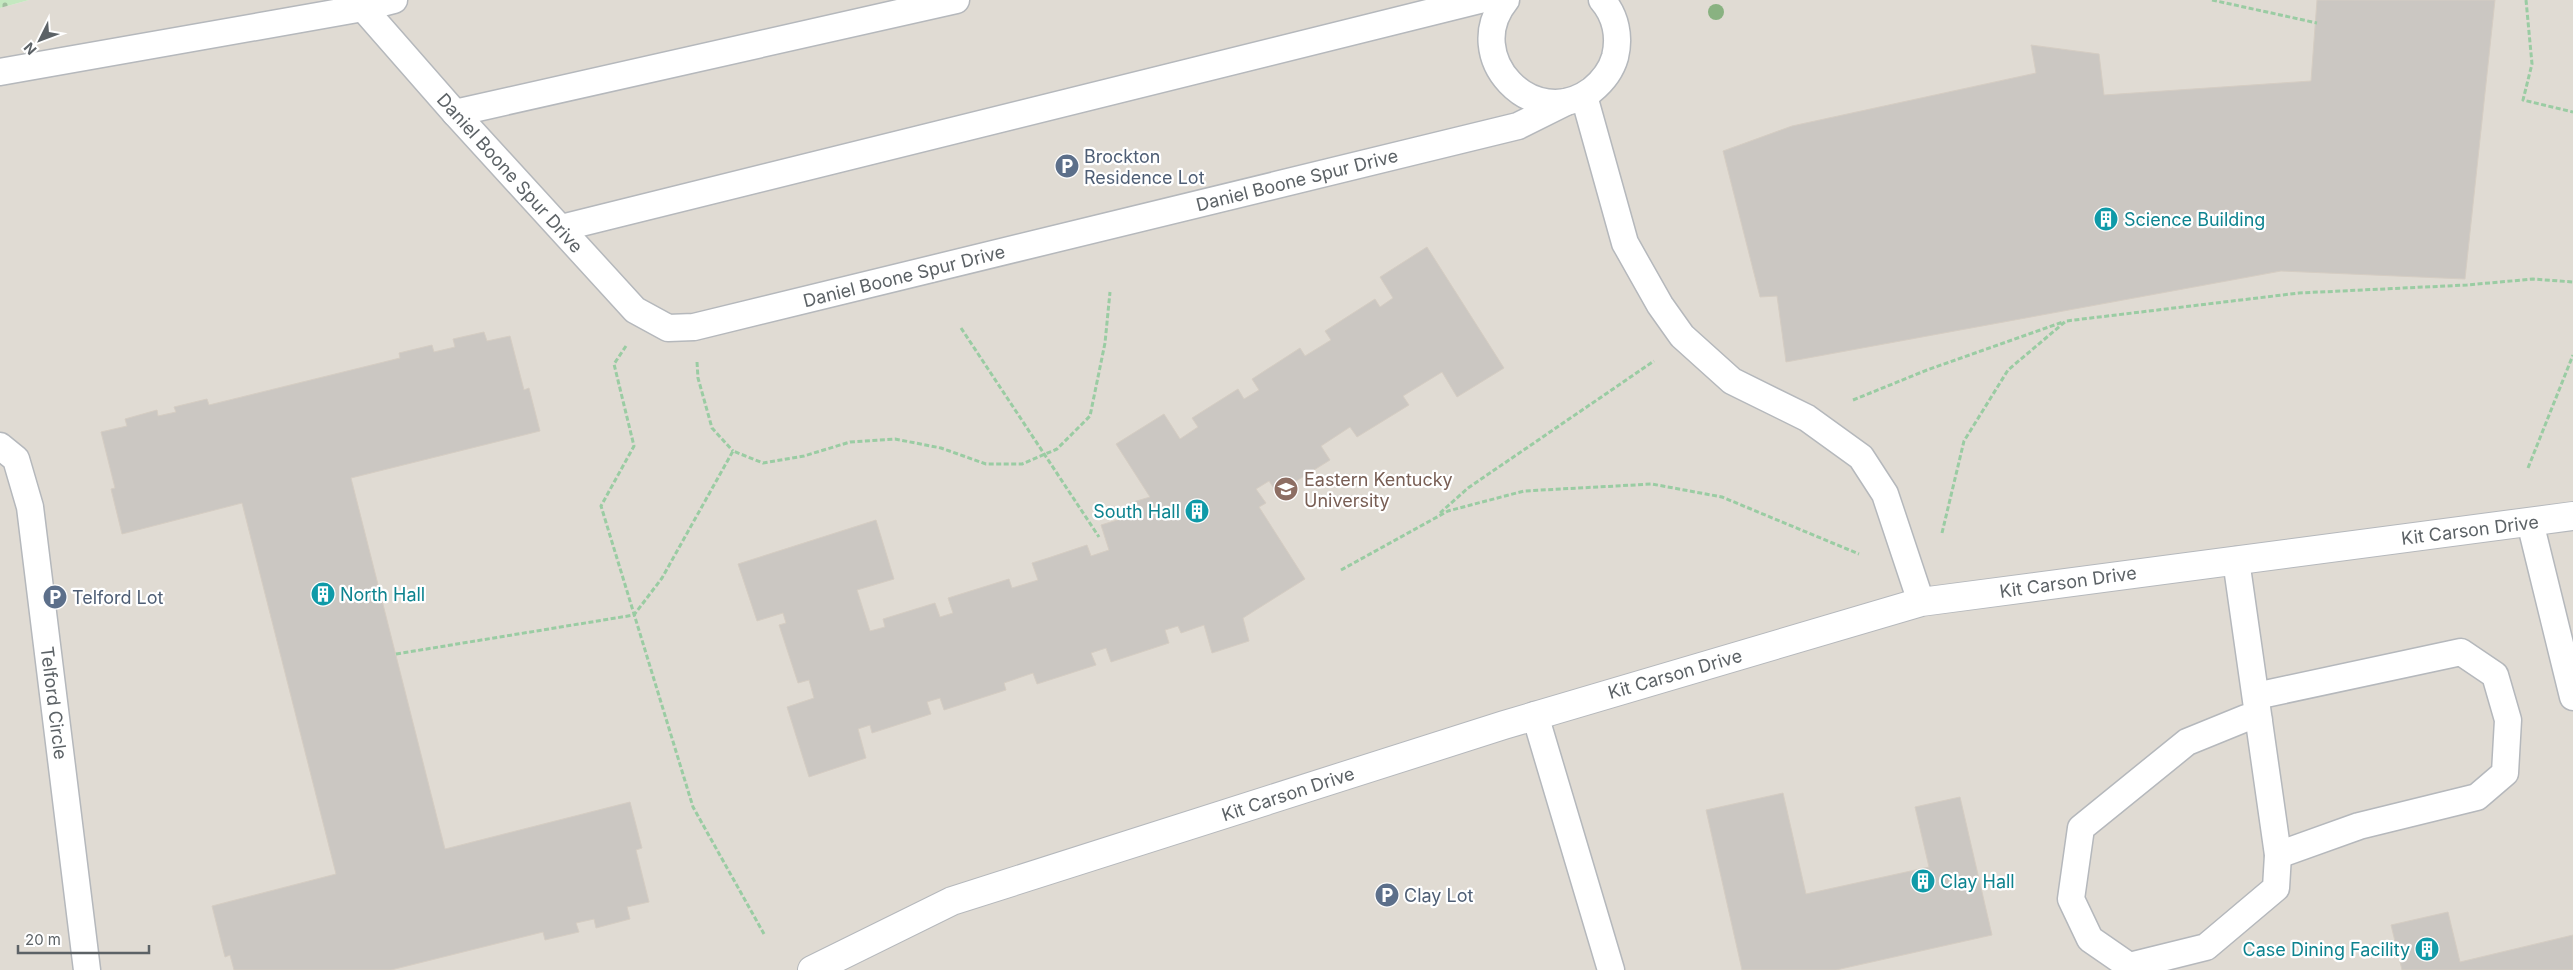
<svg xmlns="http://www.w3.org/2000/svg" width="2573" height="970" viewBox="0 0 2573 970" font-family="Inter,sans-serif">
<defs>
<pattern id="cemetery-stones" width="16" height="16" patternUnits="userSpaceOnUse" patternTransform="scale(1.25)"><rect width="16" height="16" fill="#c4e8c0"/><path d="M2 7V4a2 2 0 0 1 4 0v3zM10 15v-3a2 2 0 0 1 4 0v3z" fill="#a2bfa0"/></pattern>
</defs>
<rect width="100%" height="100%" fill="#f0ece5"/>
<!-- education -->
<path fill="#e0dbd3" d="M29,0h2544v970h-2573v-962z"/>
<!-- cemetery -->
<path fill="url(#cemetery-stones)" d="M0,0h29l-29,8z"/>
<!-- building -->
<g fill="#cbc7c2" stroke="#d5cdc3">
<path d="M2317,0h178l-30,279 -184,-8 -495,91 -9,-66 -17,1 -37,-146 69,-25 244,-53 -5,-28 68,9 5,41 207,-14z"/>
<path d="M1427,247l77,121 -47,29 -15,-25 -39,24 6,9 -52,32 -7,-10 -29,19 9,14 -53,33 -8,-12 -13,8 10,14 -7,4 46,72 -62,39 6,23 -37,12 -8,-28 -23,8 -3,-7 -13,4 4,13 -58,19 -5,-14 -15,5 5,12 -59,19 -4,-11 -29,10 2,7 -62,20 -4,-12 -13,4 4,12 -59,19 -2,-8 -12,4 8,29 -57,19 -22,-70 27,-9 -5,-18 -11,3 -19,-58 7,-2 -3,-10 -26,8 -19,-57 138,-44 18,59 -37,11 13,41 15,-4 -2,-8 52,-16 5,14 13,-4 -5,-15 61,-19 3,9 26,-8 -6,-17 16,-5 39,-13 4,11 18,-6 -8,-25 33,-10 -4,-12 20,-6 -34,-53 48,-30 16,25 18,-12 -6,-9 46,-29 6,10 15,-9 -7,-11 48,-31 5,8 26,-16 -6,-9 50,-32 5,8 13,-9 -13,-21z"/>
<path d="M484,332l3,9 23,-5 14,54 5,-2 11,43 -189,47 94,371 185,-47 12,46 -6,2 13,52 -22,5 3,12 -34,9 -2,-9 -18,4 3,9 -34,8 -2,-8 -152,38h-157l-4,-15 -5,2 -13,-51 124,-32 -94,-371 -120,31 -11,-45 4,-1 -14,-56 26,-6 -2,-7 32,-9 1,6 18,-4 -2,-5 33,-8 2,6 191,-47 -1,-5 33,-8 2,7 21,-5 -2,-8z"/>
<path d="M1783,793l23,101 123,-27 -14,-60 45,-10 32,138 -156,35h-94l-36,-160z"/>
<path d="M2448,912l12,50 113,-27v35h-171l-11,-45z"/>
</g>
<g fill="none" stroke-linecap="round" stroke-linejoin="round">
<defs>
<g id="service">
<path d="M1506,0c-46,56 27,134 86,90 11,-9 19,-19 23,-33 5,-20 1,-41 -13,-57"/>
<path d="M363,8l92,105 180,197 33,18 26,-1 824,-201 48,-24"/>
<path d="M0,72l363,-64 31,-8"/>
<path d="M1584,96l41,147 35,62 22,31 50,45 75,37 54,39 24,37 36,108"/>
<path d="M455,113l501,-113"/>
<path d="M561,228l919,-228"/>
<path d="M0,446l16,13 14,48 57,463"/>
<path d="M2530,522l43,175"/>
<path d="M2236,560l42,295 -2,33 -70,59 -77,19 -39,-27 -19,-40 10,-71 106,-86 59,-24 13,2"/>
<path d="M2256,696l205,-44 34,23 13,45 -3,53 -28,24 -118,29 -81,29"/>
<path d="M1535,715l76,255"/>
</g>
<path id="minor" d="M812,970l140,-69 552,-176 417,-123 652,-86"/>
</defs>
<!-- service casing -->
<use href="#service" stroke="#b5b8bc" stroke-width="29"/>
<!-- minor casing -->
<use href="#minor" stroke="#b5b8bc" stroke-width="30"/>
<!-- path -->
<g stroke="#9acca3" stroke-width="3" stroke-dasharray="5 2.5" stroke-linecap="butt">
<path d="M2212,0l105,23"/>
<path d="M2526,0l6,64 -9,36 50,12"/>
<path d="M961,328l138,209"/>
<path d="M626,346l-12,18 20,82 -33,60 92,301 71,127"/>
<path d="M697,362l1,16 14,50 21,23"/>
<path d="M1853,400l74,-30 136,-48"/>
<path d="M2528,468l45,-113"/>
<path d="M1440,513l28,-25 186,-127"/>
<path d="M1942,533l22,-92 44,-71 58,-49 233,-28 168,-8 66,-6 40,3"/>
<path d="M1341,570l107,-59 76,-20 128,-7 70,13 137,57"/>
<path d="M396,654l238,-39 28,-37 71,-127 30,12 41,-7 46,-14 45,-3 46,9 45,16h36l35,-15 33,-33 15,-73 5,-51"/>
</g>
<!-- service -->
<use href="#service" stroke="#fff" stroke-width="26"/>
<!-- minor -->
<use href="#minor" stroke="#fff" stroke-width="28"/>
</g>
<!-- trees -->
<circle fill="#89b281" cx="1716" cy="12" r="8"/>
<!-- icons -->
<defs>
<symbol id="parking-disc" viewBox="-11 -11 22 22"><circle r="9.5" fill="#5c6f8a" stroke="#fff"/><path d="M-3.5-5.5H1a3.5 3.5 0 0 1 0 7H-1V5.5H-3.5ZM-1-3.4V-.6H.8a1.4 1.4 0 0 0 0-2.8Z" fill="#fff"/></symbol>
<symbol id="building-disc" viewBox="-11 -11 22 22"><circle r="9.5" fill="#0f9aa8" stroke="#fff"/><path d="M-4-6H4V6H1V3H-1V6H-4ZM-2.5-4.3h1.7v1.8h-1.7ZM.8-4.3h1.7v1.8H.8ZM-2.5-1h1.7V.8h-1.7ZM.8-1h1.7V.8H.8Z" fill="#fff"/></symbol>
<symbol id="university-disc" viewBox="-11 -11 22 22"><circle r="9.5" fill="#8d6e63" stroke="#fff"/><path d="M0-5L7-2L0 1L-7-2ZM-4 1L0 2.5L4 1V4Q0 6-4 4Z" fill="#fff"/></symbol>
</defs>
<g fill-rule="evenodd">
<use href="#parking-disc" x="1053" y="152" width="28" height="28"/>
<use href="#building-disc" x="2092" y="205" width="28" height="28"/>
<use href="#university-disc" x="1272" y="475" width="28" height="28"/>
<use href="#building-disc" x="1183" y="497" width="28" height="28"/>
<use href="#building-disc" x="309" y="580" width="28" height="28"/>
<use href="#parking-disc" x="41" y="583" width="28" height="28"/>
<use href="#building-disc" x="1909" y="867" width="28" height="28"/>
<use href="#parking-disc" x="1373" y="881" width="28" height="28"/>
<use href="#building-disc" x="2413" y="935" width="28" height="28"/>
</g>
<g text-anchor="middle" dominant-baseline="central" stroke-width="4.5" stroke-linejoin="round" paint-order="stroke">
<!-- service labels -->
<g font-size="18" fill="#4e5e75" stroke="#fff" text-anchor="start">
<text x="1084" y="156">Brockton<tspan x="1084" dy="21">Residence Lot</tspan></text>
<text x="72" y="597">Telford Lot</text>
<text x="1404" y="895">Clay Lot</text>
</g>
<!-- street labels -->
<g font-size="18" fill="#5c6266" stroke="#fff">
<text transform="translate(510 173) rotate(48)">Daniel Boone Spur Drive</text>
<text transform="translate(1297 180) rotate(-14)">Daniel Boone Spur Drive</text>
<text transform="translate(904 276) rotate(-14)">Daniel Boone Spur Drive</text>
<text transform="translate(2470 530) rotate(-7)">Kit Carson Drive</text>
<text transform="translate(2068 582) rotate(-8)">Kit Carson Drive</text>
<text transform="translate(1675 674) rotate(-16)">Kit Carson Drive</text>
<text transform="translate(54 703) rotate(83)">Telford Circle</text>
<text transform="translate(1288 794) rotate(-18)">Kit Carson Drive</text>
</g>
<!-- culture labels -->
<g font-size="18" fill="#0d838f" stroke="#fff" text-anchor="start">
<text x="2124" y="219">Science Building</text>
<text x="1180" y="511" text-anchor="end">South Hall</text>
<text x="340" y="594">North Hall</text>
<text x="1940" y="881">Clay Hall</text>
<text x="2410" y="949" text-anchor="end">Case Dining Facility</text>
</g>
<!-- education labels -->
<g font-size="18" fill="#785e54" stroke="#fff" text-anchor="start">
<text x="1304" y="479">Eastern Kentucky<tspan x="1304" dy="21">University</tspan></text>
</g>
</g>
<!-- north arrow -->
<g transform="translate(40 40) rotate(228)" stroke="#ffffff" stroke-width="4" paint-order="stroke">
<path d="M0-4L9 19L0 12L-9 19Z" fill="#5c6266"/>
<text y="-8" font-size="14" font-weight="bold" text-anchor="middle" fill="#5c6266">N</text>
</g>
<!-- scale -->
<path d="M18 945v8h131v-8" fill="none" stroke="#5c6266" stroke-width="2.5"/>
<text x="25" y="945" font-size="15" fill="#5c6266" stroke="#ffffff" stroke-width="4" paint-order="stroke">20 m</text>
</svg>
